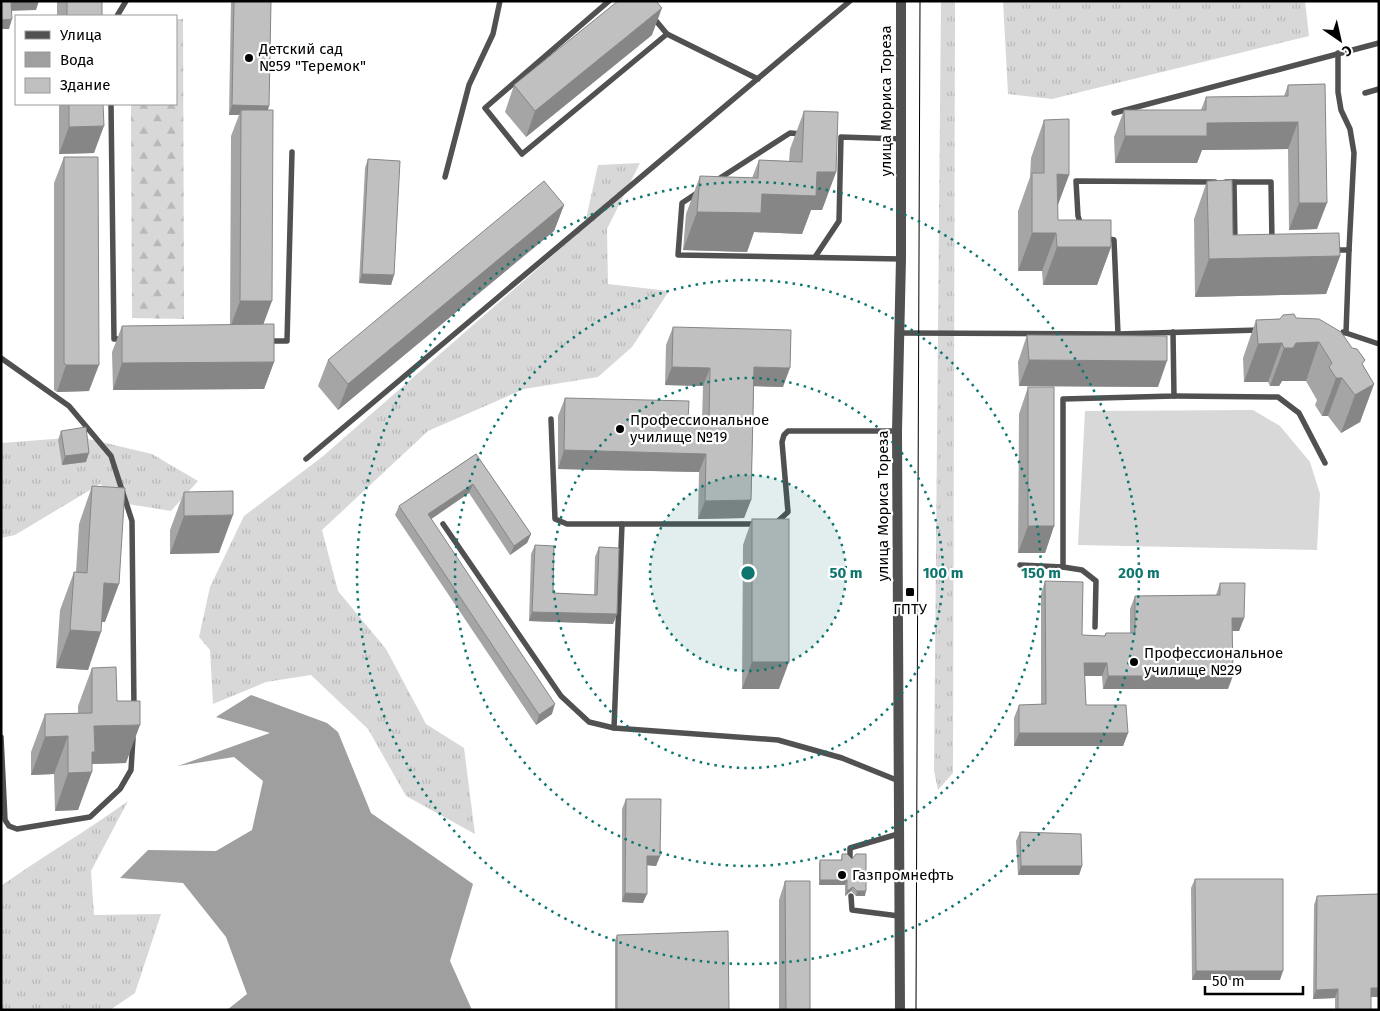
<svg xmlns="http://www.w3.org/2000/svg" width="1380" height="1011" viewBox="0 0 1380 1011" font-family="'Fira Sans',sans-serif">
<defs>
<pattern id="grass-tufts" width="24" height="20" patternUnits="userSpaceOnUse" patternTransform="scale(1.25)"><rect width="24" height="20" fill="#d8d8d8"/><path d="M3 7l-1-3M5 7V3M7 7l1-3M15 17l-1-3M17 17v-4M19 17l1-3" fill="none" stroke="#b8b8b8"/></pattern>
<pattern id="forest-firs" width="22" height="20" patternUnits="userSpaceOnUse" patternTransform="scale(1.25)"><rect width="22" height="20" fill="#d8d8d8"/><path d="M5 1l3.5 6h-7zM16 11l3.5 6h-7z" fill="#b8b8b8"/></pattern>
</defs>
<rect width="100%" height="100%" fill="#fff"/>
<!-- grass -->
<g fill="url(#grass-tufts)">
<path d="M941,1h14l-2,772 -15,17 -4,-19z"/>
<path d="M1003,1h302l4,35 -257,63 -44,-5z"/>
<path d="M640,163l-33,66 1,55 61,7 -37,56 -34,30 -74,12 -96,42 -106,99 16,61 48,58 40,75 38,24 11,86 -69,-38 -38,-67 -57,-54 -45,7 -53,22 -3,-54 -11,-13 11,-50 34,-71 78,-59 262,-229 14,-63z"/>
<path d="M80,437l72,17 46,27 -27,30 -43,-7 -28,-20 -85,51 -14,3v-95z"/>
<path d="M128,801l-37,70 3,44 67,-1 -26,79 -25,17h-109v-124c42,-30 86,-55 127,-85z"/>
</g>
<!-- forest -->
<path fill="url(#forest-firs)" d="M176,19h7l1,300 -52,-1 -1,-214h45z"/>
<!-- pitch -->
<path fill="#d8d8d8" d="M1253,410l27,16 30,36 10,32 -3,56 -239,-5 7,-134z"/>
<!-- water -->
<path fill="#9f9f9f" d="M251,695l76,28 11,9 33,81 102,71 -23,77 22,49h-245l20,-16 -21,-57 -43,-54 -63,-5 28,-28 68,1 36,-21 11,-49 -29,-24 -56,9 92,-33 -54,-16z"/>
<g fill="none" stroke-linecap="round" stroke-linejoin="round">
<!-- service -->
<g stroke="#515151" stroke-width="5.5">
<path d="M609,1l-124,107 37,46 145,-120 91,45"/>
<path d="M117,16l9,-15"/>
<path d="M652,16l15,18"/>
<path d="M1338,53v39l3,18 9,19 4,24 -5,97"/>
<path d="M1365,93l14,-4"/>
<path d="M111,104l3,235h11"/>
<path d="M1114,113l265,-70"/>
<path d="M445,177l24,-92 24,-51 7,-33"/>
<path d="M717,180l73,-47 12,1"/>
<path d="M1226,182h45l1,59"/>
<path d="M1234,182l1,60"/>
<path d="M697,193l-15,10 -4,52 223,4"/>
<path d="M1082,228l-4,-12 -2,-35 139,1"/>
<path d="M1105,238l9,2 4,94"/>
<path d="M1334,250h15l-3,83"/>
<path d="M815,257l24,-36 2,-84 60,2"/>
<path d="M1343,332l36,12"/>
<path d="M899,333l219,1 141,-4"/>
<path d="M266,341h21l5,-189"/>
<path d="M1,358l68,48 42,50 21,65 2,188"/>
<path d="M1174,396l104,1 21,16 26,50"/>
<path d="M551,419l4,100 12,5h55"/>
<path d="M306,459l544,-458"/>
<path d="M777,522l11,-10 -6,-70 2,-7 4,-4h109"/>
<path d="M443,524l118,172 28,26 25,6"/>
<path d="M758,524h-136l-8,204 164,12 64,18 57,23"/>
<path d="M1020,565l43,2v-168l111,-3 -1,-64"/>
<path d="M1063,567l19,3 14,11 -1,46"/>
<path d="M1,737l4,83 4,6 8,3 73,-12 30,-28 11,-19 2,-32"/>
<path d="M850,859v-11l48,-14"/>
<path d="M851,896l1,14 47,6"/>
</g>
<!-- tertiary -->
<path stroke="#515151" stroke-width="10" d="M900,1010l-3,-579 4,-172v-258"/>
<!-- tram -->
<path stroke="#000" stroke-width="1" d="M916,1010l4,-1009"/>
</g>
<!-- wall -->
<g fill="#a5a5a5">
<rect x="57" y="1" width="45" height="15"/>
<path d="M231,1h40l-8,324 11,37 -10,27 -151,1 -1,-38 10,-26 108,-1 1,-189 8,-21h-10z"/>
<path d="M652,35l-126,102 -21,-25 9,-27z"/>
<path d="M1325,84l-8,145 -28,1 -1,-81 -86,1 -5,13h-82l-1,-26 10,-27h77l5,-13 78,-1 4,-11z"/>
<path d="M59,104h44l-9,49 -35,1z"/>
<path d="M804,111l32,61 -14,38h-11l-9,24 -48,-2 -7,20 -64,-2 3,-36 14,-38 52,2 7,-18 30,1 1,-12z"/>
<path d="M1044,120l25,55 -12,30 1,15 53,27 -14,38h-54l-1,-14h-24v-60l12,-34 1,-19z"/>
<path d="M64,157l25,234 -32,1 -3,-2v-207z"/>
<path d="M368,159l26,116 -3,10 -32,-2 6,-115z"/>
<path d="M1207,181l26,54 107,21 -14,38 -131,3 -1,-78z"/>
<path d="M564,205l-10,26 -216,179 -20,-24 10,-26z"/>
<path d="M1296,318l67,47 11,19 -14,38 -19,11 -13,-17h-6l-7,-11 2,-5 -11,-19h-24l-3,5h-9l-2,-4h-24l-1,-24 13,-38z"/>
<path d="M673,327l110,60 -29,-1 -3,114 -7,18 -46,1 1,-47 -141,-3v-53l7,-18 123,22 14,1 1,-35 -38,-1 1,-40z"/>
<path d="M1027,335l131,52 -139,-1 -1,-24z"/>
<path d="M1028,387l26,139 -9,27h-27l1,-139z"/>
<path d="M61,431l25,31 -24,3 -4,-25z"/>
<path d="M476,454l55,80 -4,9 -17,12 -41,-62 -38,26 121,195 -16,11 -141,-210 4,-9z"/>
<path d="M92,486l13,136h-3l-14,48 -32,-2 4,-58 14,-38h2l3,-48z"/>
<path d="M184,492l35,61 -49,1v-24z"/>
<path d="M752,519l27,170h-37l1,-144z"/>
<path d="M535,545l18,48 41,2 1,-38 4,-10 18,67 -4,10 -84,-3 2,-67z"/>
<path d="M1045,581l37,54 22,1 2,-3h24v-24l5,-13 81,-1 4,-12 24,35 -5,13h-7l-4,58h-125l-1,-13h-17l1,29 42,28 -5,13h-109v-28l5,-13 22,-1v-110z"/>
<path d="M92,668l25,33 9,62 -34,1 -14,46 -23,1 -1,-37 -23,1v-23l14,-38 33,-1v-7z"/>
<path d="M626,799l34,57 -4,10 -9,-1 -4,38 -21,-1v-93z"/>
<path d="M1020,832l62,34 -3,9h-61l-2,-34z"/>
<path d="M842,854l23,42h-9l-5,-5 -6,5v-11h-26v-21l1,-4h21z"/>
<path d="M1195,879l85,101h-88l-1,-92z"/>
<path d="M785,881l25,129h-31v-110z"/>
<path d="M1379,894v103h-8v13h-36v-12l-22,1 1,-94 3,-9z"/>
<path d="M617,935l112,75h-114v-70z"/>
</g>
<!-- shaded-wall -->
<g fill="#868686">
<path d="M26,1h13l-3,9 -28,1 3,-9z"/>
<path d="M662,8l-10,27 -126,102 9,-26z"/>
<path d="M12,19l-3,10h-8v-9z"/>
<path d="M232,105l37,1 -3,9 -25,-5 -2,5h-10z"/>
<path d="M1298,122l-10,27 -86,1 -5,13h-82l10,-27 82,-13z"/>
<path d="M104,126l-10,27 -35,1 10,-27z"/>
<path d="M817,172h19l-14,38h-11l-9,24 -48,-2 -7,20 -64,-2 14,-38 65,-18z"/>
<path d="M1057,174l12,1 -14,38z"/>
<path d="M1299,203h28l-10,26 -28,1z"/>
<path d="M564,205l-10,26 -216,179 10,-26z"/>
<path d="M1032,233h24l-14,38h-24z"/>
<path d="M1057,247h54l-14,38h-54z"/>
<path d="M1340,256l-14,38 -131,3 14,-38z"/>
<path d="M362,274l32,1 -3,10 -32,-2z"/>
<path d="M240,301h32l-10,27h-32z"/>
<path d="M1319,342l-13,39h-24l-3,5h-9l14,-38 12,-5z"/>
<path d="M1282,343l-14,39h-24l14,-38z"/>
<path d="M1029,360l138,1 -9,26 -139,-1z"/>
<path d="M274,362l-10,27 -151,1 9,-27z"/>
<path d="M66,365h33l-10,26 -32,1z"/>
<path d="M672,367l38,1 -7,18 -38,-1z"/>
<path d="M754,367l36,1 -7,19 -35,-1z"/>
<path d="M1336,378h6l-14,38h-6z"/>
<path d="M1374,384l-14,38 -19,11 14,-38z"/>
<path d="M564,450l142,4 -7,18 -141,-3z"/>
<path d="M89,453l-3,9 -24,3 3,-9z"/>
<path d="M473,484l-4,9 -45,31 4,-10z"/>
<path d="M751,500l-7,18 -46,1 7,-18z"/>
<path d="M233,515l-14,38 -49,1 14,-38z"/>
<path d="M1028,526h26l-9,27h-27z"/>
<path d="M531,534l-4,9 -17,12 4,-9z"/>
<path d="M104,583l15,1 -14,38h-15z"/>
<path d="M532,612l85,2 -4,10 -84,-3z"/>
<path d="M1232,618h12l-5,13h-12z"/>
<path d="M70,630l31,2 -13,38 -32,-2z"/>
<path d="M752,662h37l-10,27h-37z"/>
<path d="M1084,663h23l-5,13h-22z"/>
<path d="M1108,676h125l-5,13h-125z"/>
<path d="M555,704l-3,10 -16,11 3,-10z"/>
<path d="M140,725l-14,38 -36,1 2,8 -14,38 -23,1 13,-38 26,-47z"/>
<path d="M1019,733h109l-5,13h-109z"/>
<path d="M68,736l-14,38 -23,1 14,-38z"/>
<path d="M647,856h13l-4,10 -12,-1z"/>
<path d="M1021,866h61l-3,9h-61z"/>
<path d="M820,880h27l-2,5h-26z"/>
<path d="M853,887l-2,4 -6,5 2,-5z"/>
<path d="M857,891h9l-1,5h-9z"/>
<path d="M625,893l22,1 -4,9 -21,-1z"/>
<path d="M1196,971h87l-3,9h-88z"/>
<path d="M1371,988h8v9h-11z"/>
<path d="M1338,989l-3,9 -22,1 3,-9z"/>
</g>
<!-- building -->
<g fill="#c0c0c0" stroke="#868686">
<path d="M1,1h25l-15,1 1,17 -11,1z"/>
<rect x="67" y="1" width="35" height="15"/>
<path d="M234,1h37l-2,105 -37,-1z"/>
<path d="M618,1h38l6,7 -127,103 -21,-26z"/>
<path d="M1325,84l2,119h-28l-1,-81 -91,1v13h-82l-1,-26h82v-13l82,-1v-11z"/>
<path d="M69,104h34l1,22 -35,1z"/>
<path d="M241,110h32l-1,191h-32z"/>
<path d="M804,111l34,1 -2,60h-19l-1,24 -54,-2 -1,19 -64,-1 3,-36 58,2 1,-18 43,2z"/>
<path d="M1069,119v56l-12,-1 1,46h53v27h-54l-1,-14h-24v-60h12v-53z"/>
<path d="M64,157h34l1,208h-33l-2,-2z"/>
<path d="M368,159l32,2 -6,114 -32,-1z"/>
<path d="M1232,180l1,55 106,-2 1,23 -131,3 -2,-78z"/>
<path d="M544,181l20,24 -216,179 -20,-24z"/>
<path d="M1294,314l2,4 23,1 22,13 11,16 5,1 8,11 -3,4 12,20 -19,11 -13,-17h-6l-7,-11 3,-4 -13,-21 -23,1 -3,5h-9l-2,-5 -24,1 -2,-24 24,-1 3,-4z"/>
<path d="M274,324v38l-152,1v-37z"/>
<path d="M673,327l118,3 -1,38 -36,-1 -3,133 -46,1 1,-47 -142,-4 1,-52 124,3 -1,19 21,1 1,-53 -38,-1z"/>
<path d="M1027,335l140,1v25l-138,-1z"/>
<rect x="1028" y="387" width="26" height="139"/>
<path d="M86,427l3,26 -24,3 -4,-25z"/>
<path d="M476,454l55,80 -17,12 -41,-62 -45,30 127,190 -16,11 -140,-209z"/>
<path d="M92,486l33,2 -6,96 -15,-1 -3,49 -31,-2 4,-58 13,1z"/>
<path d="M233,491v24l-49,1v-24z"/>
<rect x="752" y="519" width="37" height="143"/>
<path d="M535,545l19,1 -1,47 44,2 2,-48 20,1 -2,66 -85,-2z"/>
<path d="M1045,581l38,1 -1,53 23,1 1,-3h29v-37l85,-1v-12h25l-1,35h-12l1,58h-125l-1,-13h-23l2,42h40l2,28h-109v-28l27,-1z"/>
<path d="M116,667l1,34h23v24l-46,1 1,26h-3v20l-24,1v-37l-23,1v-23l47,-1v-45z"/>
<path d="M626,799h35l-1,57h-13v38l-22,-1z"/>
<path d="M1020,832l61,2 1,32h-61z"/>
<path d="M842,854h5l5,5 4,-5h10v37h-9l-4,-4 -6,4v-11h-27v-20h22z"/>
<path d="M1195,879h88v92h-87z"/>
<path d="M785,881h25v129h-24z"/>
<path d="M1379,894v94h-8v22h-33v-21l-22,1 1,-94z"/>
<path d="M728,931l1,79h-112v-75z"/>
</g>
<!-- distance rings -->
<circle cx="748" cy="573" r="98" fill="#0f766e" fill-opacity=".12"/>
<g fill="none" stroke="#0f766e" stroke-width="2.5" stroke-dasharray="2.5 5">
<circle cx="748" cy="573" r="98"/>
<circle cx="748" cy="573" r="195"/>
<circle cx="748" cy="573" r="293"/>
<circle cx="748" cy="573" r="391"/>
</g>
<!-- markers -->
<g fill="#000" stroke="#fff" stroke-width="2">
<circle cx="249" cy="58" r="5"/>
<circle cx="620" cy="429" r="5"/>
<rect x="905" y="587" width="10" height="10" rx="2.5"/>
<circle cx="1134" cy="662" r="5"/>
<circle cx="842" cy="875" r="5"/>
</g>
<g text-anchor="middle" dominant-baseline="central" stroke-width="4.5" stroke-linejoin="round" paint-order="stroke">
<!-- poi labels -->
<g font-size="15" fill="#000" stroke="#fff" text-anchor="start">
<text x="259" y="49">Детский сад<tspan x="259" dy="17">№59 "Теремок"</tspan></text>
<text x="630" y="420">Профессиональное<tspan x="630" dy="17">училище №19</tspan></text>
<text x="910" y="609" text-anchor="middle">ГПТУ</text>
<text x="1144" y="653">Профессиональное<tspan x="1144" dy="17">училище №29</tspan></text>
<text x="852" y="875">Газпромнефть</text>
</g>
<!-- street labels -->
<g font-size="15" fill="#000" stroke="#fff">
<text transform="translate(886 101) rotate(-90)">улица Мориса Тореза</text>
<text transform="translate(883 506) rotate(-90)">улица Мориса Тореза</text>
</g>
</g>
<circle cx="748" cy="573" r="8" fill="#0f766e" stroke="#fff" stroke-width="2.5"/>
<g font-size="15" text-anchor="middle" font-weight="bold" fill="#0f766e" stroke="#fff" stroke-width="4.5" stroke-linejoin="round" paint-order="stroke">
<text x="846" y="578">50 m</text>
<text x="943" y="578">100 m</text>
<text x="1041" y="578">150 m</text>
<text x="1139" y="578">200 m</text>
</g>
<!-- border -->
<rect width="1380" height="1011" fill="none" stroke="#000000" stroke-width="5"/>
<!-- legend -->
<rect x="15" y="15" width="162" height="90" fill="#ffffff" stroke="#999999"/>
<rect x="25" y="31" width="25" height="8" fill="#515151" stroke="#999999"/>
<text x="60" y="40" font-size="15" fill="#000000">Улица</text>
<rect x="25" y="52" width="25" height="15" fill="#9f9f9f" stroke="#999999"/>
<text x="60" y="65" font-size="15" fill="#000000">Вода</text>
<rect x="25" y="78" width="25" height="15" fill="#c0c0c0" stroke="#999999"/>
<text x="60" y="90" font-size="15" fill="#000000">Здание</text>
<!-- north arrow -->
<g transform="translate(1340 40) rotate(146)" stroke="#ffffff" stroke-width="4" paint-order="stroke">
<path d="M0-4L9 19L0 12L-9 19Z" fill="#000000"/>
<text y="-8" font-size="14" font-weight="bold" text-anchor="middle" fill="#000000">С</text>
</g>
<!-- scale -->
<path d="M1205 986v8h98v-8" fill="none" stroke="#000000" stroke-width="2.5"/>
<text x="1212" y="986" font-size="15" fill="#000000" stroke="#ffffff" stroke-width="4" paint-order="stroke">50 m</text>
</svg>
